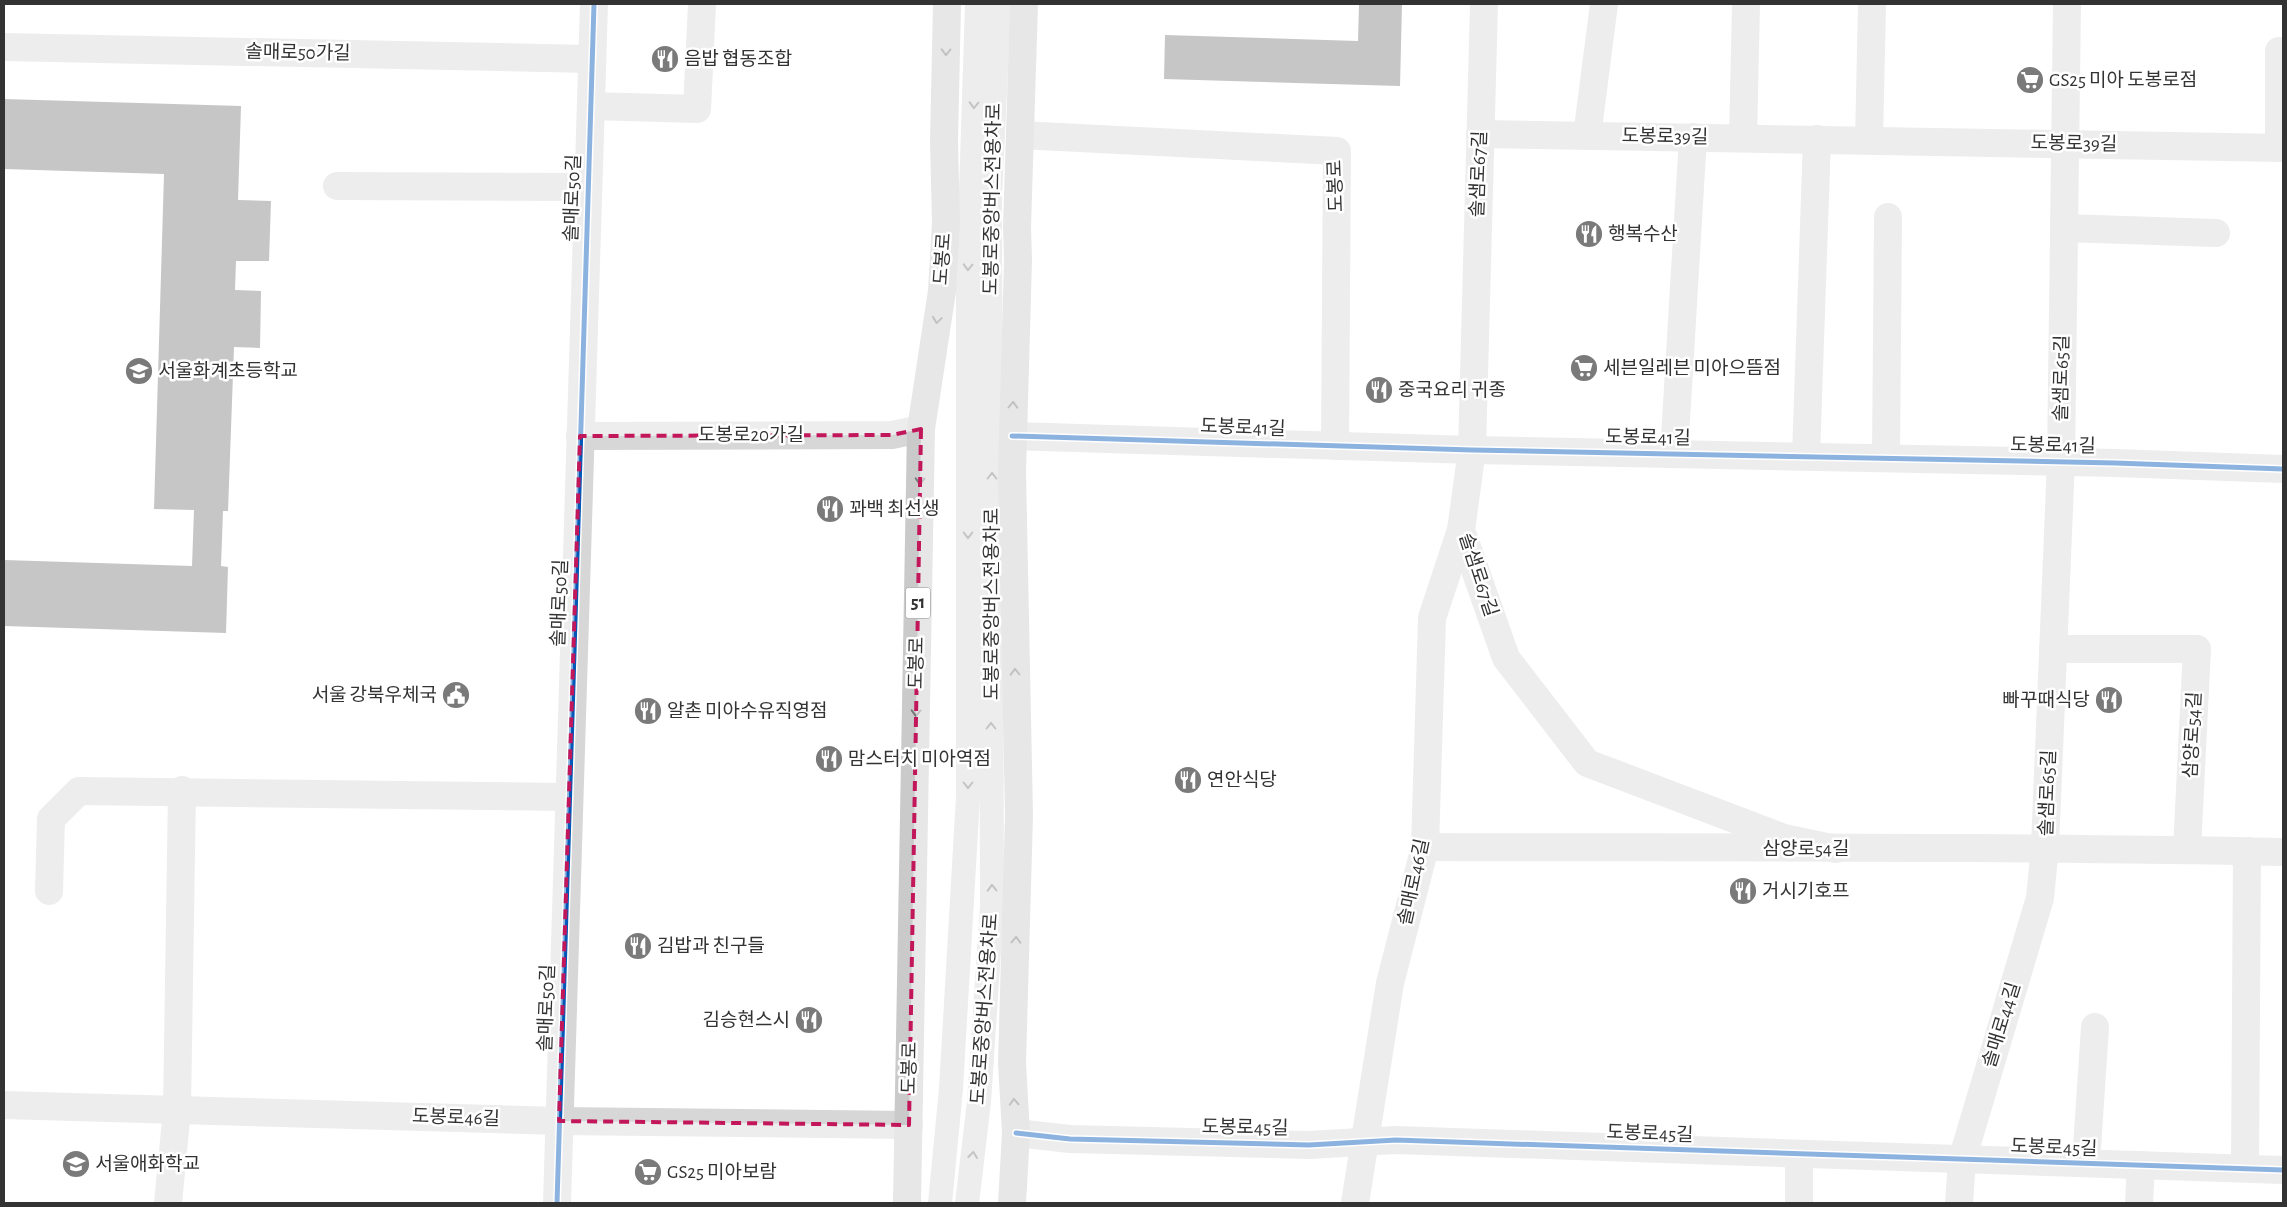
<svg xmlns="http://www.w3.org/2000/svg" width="2287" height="1207" viewBox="0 0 2287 1207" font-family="'Alegreya Sans','Noto Sans KR',sans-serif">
<rect width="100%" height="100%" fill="#fff"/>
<!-- building -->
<g fill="#818181">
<path d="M1359,4h43l-2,82 -236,-7 1,-44 193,6z"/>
<path d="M4,99l237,7 -3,94 33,1 -2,60h-33l-1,29 26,1 -1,57 -26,-1 -6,164h-5l-2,55 7,1 -2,66 -222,-7v-66l188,6 2,-56 -40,-1 10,-335 -160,-5z"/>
</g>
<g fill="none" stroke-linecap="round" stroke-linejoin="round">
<!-- lane -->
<g stroke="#d7d7d7" stroke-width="24">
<path d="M940,1203l11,-114 17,-292v-511l9,-282"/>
<path d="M967,1203l12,-101 13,-196 -2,-709 9,-193"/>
</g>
<!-- street -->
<g stroke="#d7d7d7" stroke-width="28">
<path d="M1484,4l-12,446 -11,80 45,128 81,105 197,75 52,11"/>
<path d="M4,47l588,12"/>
<path d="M2279,51v97"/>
<path d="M591,106l106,3 5,-105"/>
<path d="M1480,134l803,14"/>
<path d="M1020,135l317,16 -2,295"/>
<path d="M1587,136l17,-132"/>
<path d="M1743,138l3,-134"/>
<path d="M1869,140l3,-136"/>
<path d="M337,186l251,1"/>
<path d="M2064,228l152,5"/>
<path d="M580,436l312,-1 29,-6"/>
<path d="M1012,436l460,14 643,13 168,6"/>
<path d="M1674,454l19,-317"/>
<path d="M1806,456l11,-317"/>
<path d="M1886,458l2,-241"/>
<path d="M2053,649h144l-10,201"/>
<path d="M1425,847c286,1 572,-1 858,5"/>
<path d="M49,891l2,-72 28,-28 490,6"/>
<path d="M4,1105l555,16 350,4"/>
<path d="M1016,1133l54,6 239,6 87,-5 887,30"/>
<path d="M1799,1154v49"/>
<path d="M2086,1163l9,-136"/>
<path d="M2245,1168l2,-317"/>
<path d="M168,1203l9,-93 5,-320"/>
<path d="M557,1203l37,-1199"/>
<path d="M1355,1203l35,-220 35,-136 7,-229 29,-88"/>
<path d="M1959,1203l3,-43 78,-262 5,-51 16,-386 6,-457"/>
<path d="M2139,1203l2,-38"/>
</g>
<!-- primary -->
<g stroke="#cacaca" stroke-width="28">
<path d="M907,1203l14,-774 21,-138 4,-69 -2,-81 3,-137"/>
<path d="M1012,1203l4,-70 -4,-70 7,-248 -7,-343 6,-212 -1,-33 7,-223"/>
</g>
<defs>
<g id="cycleway">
<path d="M1012,436l460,14 643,13 168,6"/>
<path d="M1016,1133l54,6 239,6 87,-5 887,30"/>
<path d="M557,1203l37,-1199"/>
</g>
</defs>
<!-- cycleway casing -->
<use href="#cycleway" stroke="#fff" stroke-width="8"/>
<!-- cycleway -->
<use href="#cycleway" stroke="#0057b8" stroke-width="5"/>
</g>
<!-- one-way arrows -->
<defs><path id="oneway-chevron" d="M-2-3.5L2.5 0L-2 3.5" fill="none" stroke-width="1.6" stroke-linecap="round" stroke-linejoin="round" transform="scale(1.25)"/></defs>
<g stroke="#777">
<use href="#oneway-chevron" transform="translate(946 52) rotate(91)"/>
<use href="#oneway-chevron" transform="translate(937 320) rotate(98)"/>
<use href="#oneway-chevron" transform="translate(1013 405) rotate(-88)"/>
<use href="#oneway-chevron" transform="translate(920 481) rotate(91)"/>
<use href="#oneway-chevron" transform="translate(1015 672) rotate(-92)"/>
<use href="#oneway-chevron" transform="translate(916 713) rotate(91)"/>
<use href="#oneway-chevron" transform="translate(1016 940) rotate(-88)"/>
<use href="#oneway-chevron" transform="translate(1014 1102) rotate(-93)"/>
</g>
<g stroke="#7d7d7d">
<use href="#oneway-chevron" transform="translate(974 105) rotate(92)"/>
<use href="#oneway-chevron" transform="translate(968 267) rotate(92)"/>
<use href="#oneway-chevron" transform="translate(992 476) rotate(-90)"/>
<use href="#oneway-chevron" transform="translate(968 535) rotate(90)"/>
<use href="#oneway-chevron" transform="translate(991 726) rotate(-90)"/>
<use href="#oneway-chevron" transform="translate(968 785) rotate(90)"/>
<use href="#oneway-chevron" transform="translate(992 888) rotate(-91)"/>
<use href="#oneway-chevron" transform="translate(973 1155) rotate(-83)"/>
</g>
<!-- marked area -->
<path d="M0 0H2287V1207H0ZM921,429l-12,696 -350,-4 21,-685 312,-1z" fill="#fff" fill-opacity=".55" fill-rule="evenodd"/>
<path fill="none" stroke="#c2185b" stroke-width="4" stroke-dasharray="10 6" stroke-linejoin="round" d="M921,429l-12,696 -350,-4 21,-685 312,-1z"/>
<!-- icons -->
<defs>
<symbol id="restaurant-disc" viewBox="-11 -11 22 22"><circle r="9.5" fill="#7a7a7a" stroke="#fff"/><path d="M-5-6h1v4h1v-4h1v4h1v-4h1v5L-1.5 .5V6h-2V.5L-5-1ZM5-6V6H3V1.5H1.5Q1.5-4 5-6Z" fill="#fff"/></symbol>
<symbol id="supermarket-disc" viewBox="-11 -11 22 22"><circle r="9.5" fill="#7a7a7a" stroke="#fff"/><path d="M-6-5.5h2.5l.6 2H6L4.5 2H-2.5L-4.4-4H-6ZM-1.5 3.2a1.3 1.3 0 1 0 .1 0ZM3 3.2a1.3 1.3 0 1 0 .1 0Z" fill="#fff"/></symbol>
<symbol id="school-disc" viewBox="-11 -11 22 22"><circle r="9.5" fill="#7a7a7a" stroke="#fff"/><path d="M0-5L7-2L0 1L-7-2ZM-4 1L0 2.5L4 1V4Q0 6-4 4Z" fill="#fff"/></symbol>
<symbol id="civic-disc" viewBox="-11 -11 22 22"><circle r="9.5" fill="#7a7a7a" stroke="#fff"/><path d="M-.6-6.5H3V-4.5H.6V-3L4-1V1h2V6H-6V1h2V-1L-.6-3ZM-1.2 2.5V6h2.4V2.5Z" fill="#fff"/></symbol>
</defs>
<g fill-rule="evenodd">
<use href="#restaurant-disc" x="649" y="43" width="32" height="32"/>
<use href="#supermarket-disc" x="2014" y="64" width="32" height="32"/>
<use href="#restaurant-disc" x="1573" y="218" width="32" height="32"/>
<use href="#supermarket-disc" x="1568" y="352" width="32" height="32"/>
<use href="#school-disc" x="123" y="355" width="32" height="32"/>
<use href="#restaurant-disc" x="1363" y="374" width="32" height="32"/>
<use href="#restaurant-disc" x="814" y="493" width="32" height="32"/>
<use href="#civic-disc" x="440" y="679" width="32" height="32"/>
<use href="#restaurant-disc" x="2093" y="684" width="32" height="32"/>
<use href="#restaurant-disc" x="632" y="695" width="32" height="32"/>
<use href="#restaurant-disc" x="813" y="743" width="32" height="32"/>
<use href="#restaurant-disc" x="1172" y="764" width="32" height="32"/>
<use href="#restaurant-disc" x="1727" y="875" width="32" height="32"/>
<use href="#restaurant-disc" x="622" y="930" width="32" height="32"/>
<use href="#restaurant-disc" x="793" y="1004" width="32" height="32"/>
<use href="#school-disc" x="60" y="1148" width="32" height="32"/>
<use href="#supermarket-disc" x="632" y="1156" width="32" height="32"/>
</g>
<g text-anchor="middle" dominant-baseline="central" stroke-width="5" stroke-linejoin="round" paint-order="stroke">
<!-- shield labels -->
<rect fill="#fff" stroke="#707070" stroke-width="1" x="905.5" y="587.5" width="25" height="31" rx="4"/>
<g font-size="18" font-weight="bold" fill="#333">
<text x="918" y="603">51</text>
</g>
<!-- street labels -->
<g font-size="19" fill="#333" stroke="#fff">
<text transform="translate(298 53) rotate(1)">솔매로50가길</text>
<text transform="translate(1665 137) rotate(1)">도봉로39길</text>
<text transform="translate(2074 144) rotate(1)">도봉로39길</text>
<text transform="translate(1479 174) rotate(-88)">솔샘로67길</text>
<text transform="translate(1336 186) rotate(-92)">도봉로</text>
<text transform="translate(573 198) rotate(-88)">솔매로50길</text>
<text transform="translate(993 199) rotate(-89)">도봉로중앙버스전용차로</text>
<text transform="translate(943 259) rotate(-86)">도봉로</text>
<text transform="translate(2062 378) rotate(-89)">솔샘로65길</text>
<text transform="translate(1243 428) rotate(2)">도봉로41길</text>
<text x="751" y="435">도봉로20가길</text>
<text transform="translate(1648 438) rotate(1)">도봉로41길</text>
<text transform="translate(2053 446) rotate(1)">도봉로41길</text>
<text transform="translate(1478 575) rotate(72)">솔샘로67길</text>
<text transform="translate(560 603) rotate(-88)">솔매로50길</text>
<text transform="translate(992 604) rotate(-90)">도봉로중앙버스전용차로</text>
<text transform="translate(917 663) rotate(-89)">도봉로</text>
<text transform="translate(2193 735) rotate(-87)">삼양로54길</text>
<text transform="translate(2048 793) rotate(-88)">솔샘로65길</text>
<text x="1806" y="849">삼양로54길</text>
<text transform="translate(1414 882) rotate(-78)">솔매로46길</text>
<text transform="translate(547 1008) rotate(-88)">솔매로50길</text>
<text transform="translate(985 1009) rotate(-86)">도봉로중앙버스전용차로</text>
<text transform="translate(2002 1025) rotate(-73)">솔매로44길</text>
<text transform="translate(910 1068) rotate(-89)">도봉로</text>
<text transform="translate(456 1118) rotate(2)">도봉로46길</text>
<text transform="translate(1245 1128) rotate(1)">도봉로45길</text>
<text transform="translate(1650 1134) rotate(2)">도봉로45길</text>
<text transform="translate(2054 1148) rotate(2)">도봉로45길</text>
</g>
<!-- poi labels -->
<g font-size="19" fill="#333" stroke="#fff" text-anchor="start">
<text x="684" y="59">음밥 협동조합</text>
<text x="2049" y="80">GS25 미아 도봉로점</text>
<text x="1608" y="234">행복수산</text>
<text x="1603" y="368">세븐일레븐 미아으뜸점</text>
<text x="158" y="371">서울화계초등학교</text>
<text x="1398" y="390">중국요리 귀종</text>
<text x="849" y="509">꽈백 최선생</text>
<text x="437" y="695" text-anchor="end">서울 강북우체국</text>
<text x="2090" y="700" text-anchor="end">빠꾸때식당</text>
<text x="667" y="711">알촌 미아수유직영점</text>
<text x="848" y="759">맘스터치 미아역점</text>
<text x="1207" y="780">연안식당</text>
<text x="1762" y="891">거시기호프</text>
<text x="657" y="946">김밥과 친구들</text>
<text x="790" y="1020" text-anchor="end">김승현스시</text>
<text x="95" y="1164">서울애화학교</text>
<text x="667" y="1172">GS25 미아보람</text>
</g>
</g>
<!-- border -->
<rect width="2287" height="1207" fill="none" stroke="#333333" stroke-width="10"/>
</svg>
